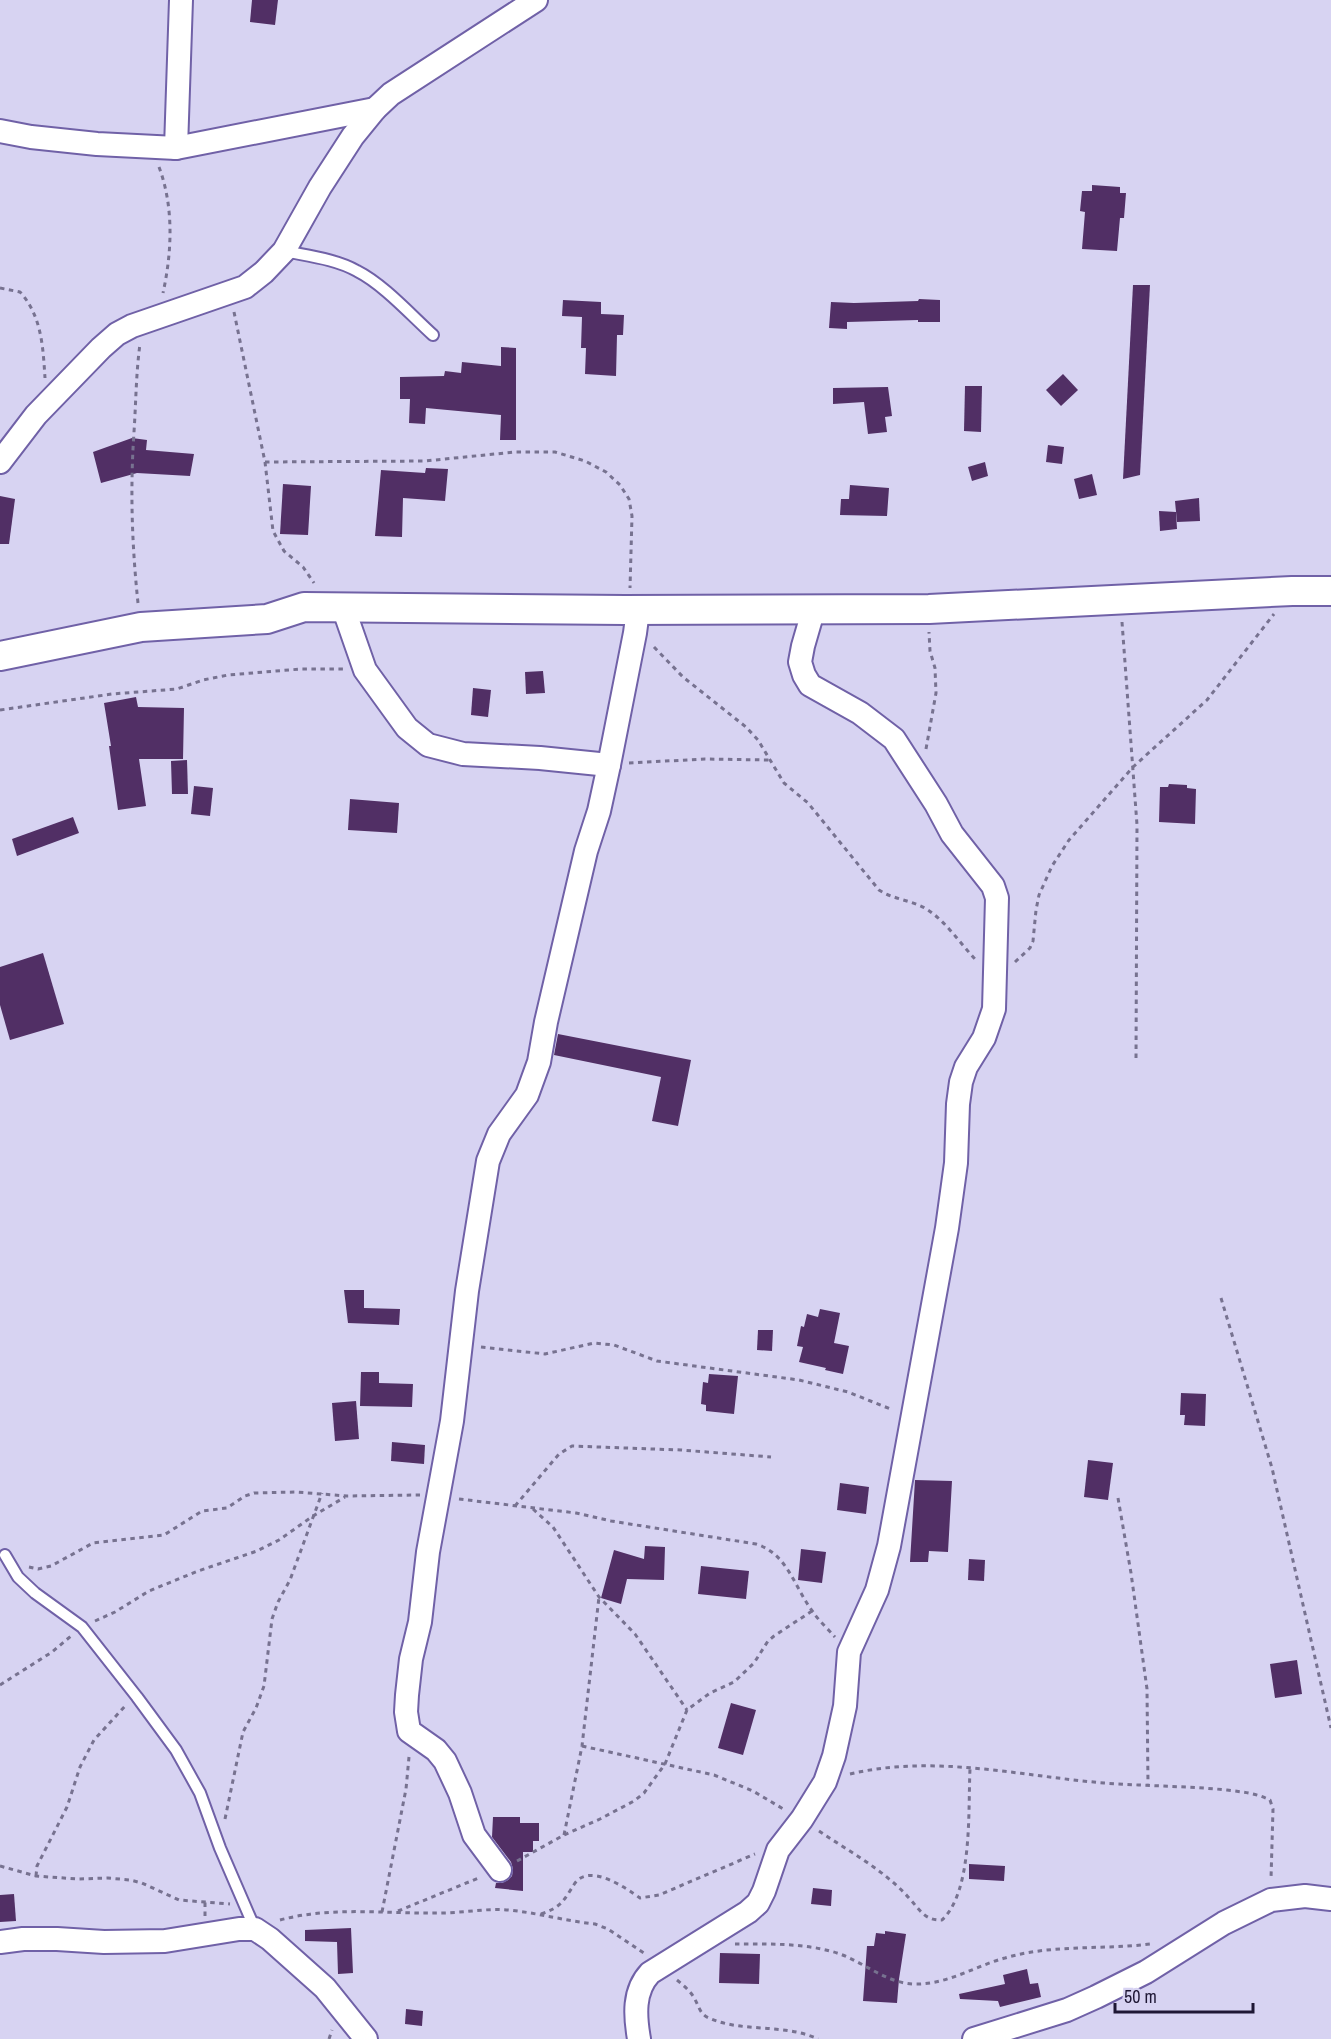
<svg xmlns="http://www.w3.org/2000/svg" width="1331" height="2039" viewBox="0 0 1331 2039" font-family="'Archivo Narrow',sans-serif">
<rect width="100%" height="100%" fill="#d7d3f2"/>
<!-- building -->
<g fill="#512f65">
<path d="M252,0h26l-3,25 -25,-3z"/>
<path d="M1092,185l28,2v6h6l-2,25h-4l-3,33 -35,-2 3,-37 -5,-1 2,-20h10z"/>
<path d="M1133,285h17l-10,190 -17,4z"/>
<path d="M919,299l21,1v22h-22v-2l-71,2v7l-18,-1 2,-26 23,1 64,-2z"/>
<path d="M563,300l38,2v12l23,1 -1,20h-6l-1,41 -31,-2 1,-26h-5l1,-31 -20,-1z"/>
<path d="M501,347l15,1v92h-16l1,-25 -75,-7 -1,16 -16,-1 1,-24h-10v-22l44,-1 1,-5 16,2 1,-11 39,4z"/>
<path d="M1063,374l15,16 -17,16 -15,-16z"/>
<path d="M965,386h17l-1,46 -17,-1z"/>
<path d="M888,387l4,29 -7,1 2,15 -19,2 -4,-32 -31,2v-16z"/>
<path d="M132,438l15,2 -1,10 48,4 -4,22 -53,-3 -36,10 -8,-31z"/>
<path d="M1048,445l16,2 -2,17 -16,-2z"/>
<path d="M985,462l3,14 -16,5 -4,-14z"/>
<path d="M426,468l22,1 -3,32 -42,-3 -1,39 -27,-1 6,-66 44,3z"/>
<path d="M1092,474l5,21 -18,4 -5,-20z"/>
<path d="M283,484l28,2 -3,49 -28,-1z"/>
<path d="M850,485l39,3 -2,28 -47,-1 1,-16h8z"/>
<path d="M0,496l15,3 -6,45h-9z"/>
<path d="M1199,498l1,23 -23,1 -2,-21z"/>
<path d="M1159,511l17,1 1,17 -17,2z"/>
<path d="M543,671l2,22 -19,1 -1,-22z"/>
<path d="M473,688l18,2 -3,27 -17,-2z"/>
<path d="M136,697l2,10 46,1 -1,51h-44l7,47 -28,4 -9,-64h2l-7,-43z"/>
<path d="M187,760l1,34h-16l-1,-33z"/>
<path d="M1169,784l18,1v3l9,1 -1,35 -36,-2 1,-35h8z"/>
<path d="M194,786l19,2 -3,28 -19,-2z"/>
<path d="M350,799l49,4 -2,30 -49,-3z"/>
<path d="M73,817l6,16 -62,23 -5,-17z"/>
<path d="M43,953l21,71 -54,16 -10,-35v-38z"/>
<path d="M558,1034l133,26 -13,66 -26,-5 9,-44 -107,-22z"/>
<path d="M344,1290h20v18l36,1 -1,16 -51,-2z"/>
<path d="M820,1309l20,4 -6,30 15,3 -6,28 -18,-4 1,-2 -27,-6 4,-15 -6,-1 4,-20 3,1 3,-13 11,3z"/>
<path d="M758,1330h15l-1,21 -15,-1z"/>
<path d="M361,1372h18v11l34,1 -1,23 -52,-1z"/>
<path d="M709,1374l29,2 -4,38 -28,-3v-6l-5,-1 2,-22 5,1z"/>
<path d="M1181,1393l25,1 -1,32 -21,-1 1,-10h-5z"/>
<path d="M356,1401l3,38 -24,2 -3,-38z"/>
<path d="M392,1442l33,3 -1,19 -33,-3z"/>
<path d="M1088,1460l25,3 -5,37 -24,-3z"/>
<path d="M915,1480l37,1 -4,71 -19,-1 -1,11h-18z"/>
<path d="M840,1483l29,4 -3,27 -29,-4z"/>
<path d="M645,1546l20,1 -1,33 -37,-1 -6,25 -20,-6 13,-48 30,9z"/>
<path d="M801,1549l25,3 -4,31 -24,-3z"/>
<path d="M969,1559l16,1 -1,21 -16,-1z"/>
<path d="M701,1566l48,5 -3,28 -48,-5z"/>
<path d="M1297,1660l5,34 -27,4 -5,-34z"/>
<path d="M731,1703l25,7 -13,45 -25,-7z"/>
<path d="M493,1817h27v6h19v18h-6v11h-10v39l-28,-3 1,-5h6l6,-3 4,-4 1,-7 -2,-7 -19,-25z"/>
<path d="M969,1864l36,2 -1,15 -35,-2z"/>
<path d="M813,1888l19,2 -1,16 -20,-2z"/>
<path d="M14,1894l2,27 -16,1v-27z"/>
<path d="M351,1928l2,45 -15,1 -1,-32 -32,-1v-11z"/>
<path d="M885,1931l21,3 -7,45 -2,24 -34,-2 4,-55h7l2,-13 9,1z"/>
<path d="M720,1953l40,1 -1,30 -40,-1z"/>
<path d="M1027,1969l3,15 8,-1 3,14 -41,10 -2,-6 -38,-2 -1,-5 46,-10 -2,-9z"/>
<path d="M406,2009l17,2 -1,15 -17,-2z"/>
</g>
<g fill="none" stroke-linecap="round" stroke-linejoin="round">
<defs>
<g id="service">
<path d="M284,251c24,5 52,8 73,20 26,13 54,44 76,64"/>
<path d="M5,1555l13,22 17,16 47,34 55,70 39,53 24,43 20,55 35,81"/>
</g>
<g id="minor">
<path d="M0,131l31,6 66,7 79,4 199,-39"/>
<path d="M176,148l5,-148"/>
<path d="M0,462l36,-47 65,-67 16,-14 15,-8 113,-39 19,-15 20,-21 36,-64 33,-51 22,-27 16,-15 145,-94"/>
<path d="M343,607l22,63 42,58 21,17 35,9 77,4 69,7"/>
<path d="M500,1870l-26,-35 -14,-42 -15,-32 -9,-11 -27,-19 -3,-19 1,-17 4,-36 9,-37 8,-70 24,-131 15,-130 21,-130 11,-27 28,-39 12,-33 7,-40 40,-171 13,-40 10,-46 26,-132 3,-23"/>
<path d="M0,1942l23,-3h34l47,3 61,-1 74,-12h16l15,10 55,49 41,51"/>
<path d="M639,2039c-4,-23 -6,-48 11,-66l98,-61 10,-9 6,-12 14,-41 24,-31 23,-37 9,-26 11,-50 4,-54 28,-62 12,-44 58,-318 9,-65 2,-59 3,-22 5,-15 18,-29 10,-29 3,-111 -4,-12 -41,-52 -16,-30 -42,-65 -34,-26 -50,-28 -6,-10 -4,-13 3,-16 11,-38"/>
<path d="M974,2039l93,-29 29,-13 50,-25 78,-49 47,-23 34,-4 26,3"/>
</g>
<path id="tertiary" d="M0,656l141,-29 126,-8 37,-12 321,3 304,-1 363,-18h39"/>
</defs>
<!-- service casing -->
<use href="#service" stroke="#7061a7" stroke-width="14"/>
<!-- minor casing -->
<use href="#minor" stroke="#7061a7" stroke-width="26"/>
<!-- tertiary casing -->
<use href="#tertiary" stroke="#7061a7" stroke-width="32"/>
<!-- path -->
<g stroke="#777290" stroke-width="3" stroke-dasharray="4.5 4.5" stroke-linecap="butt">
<path d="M159,167c15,40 13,85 4,126"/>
<path d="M0,288l20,4c22,24 23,56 25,86"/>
<path d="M234,312l31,150 8,69 11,20 19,16 11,16"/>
<path d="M265,462l160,-1 90,-9h40l30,9 21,11 14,13 9,14 3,17 -2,72"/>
<path d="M138,603c-6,-57 -8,-113 -4,-171 2,-30 2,-59 6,-88"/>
<path d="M1122,622l15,203 -1,236"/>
<path d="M654,647l29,30 63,50 12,13 26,43 24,20 71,87c15,10 34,10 49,20 18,12 32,33 47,49"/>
<path d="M0,710l112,-16 65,-5 26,-9 25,-5 73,-6h42"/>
<path d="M926,749l10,-56 -1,-25 -5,-17 -1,-19"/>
<path d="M629,763l76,-4 64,1"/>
<path d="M1015,962l15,-14 3,-7 3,-31 3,-15 13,-29 17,-26 64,-73 74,-67 67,-86"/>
<path d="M1221,1298l51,170 59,260"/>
<path d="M481,1347l64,7 49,-11 20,2 43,16 142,19 49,12 45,18"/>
<path d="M1118,1498l13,75 16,116 1,96"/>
<path d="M459,1499l117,14 35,8 145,23c32,10 38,43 57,68 6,9 15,17 22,25"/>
<path d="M515,1506l44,-52 13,-8 109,4 90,7"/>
<path d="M533,1509l20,18 46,70 36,37 52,76"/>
<path d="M29,1567l9,2 13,-3 42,-23 71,-8 38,-24 25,-3 18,-12 9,-3 42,-1 51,4 73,-1"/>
<path d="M95,1621l20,-9 34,-21 49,-20 59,-20 22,-11 34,-24 32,-19"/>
<path d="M0,1685l52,-33 19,-16"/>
<path d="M582,1746l132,29 39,16 32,19"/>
<path d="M850,1774c83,-20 170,2 254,9 41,3 82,3 123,7 15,2 29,3 43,10l3,9 -2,70"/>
<path d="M225,1819l18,-87 13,-24 8,-22 8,-67 6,-17 12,-22 32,-87"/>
<path d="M819,1831c31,21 65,39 90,67 11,12 16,23 33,22 31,-29 26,-110 28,-151"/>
<path d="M564,1835l18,-89 17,-149"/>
<path d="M517,1861l47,-26 36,-16 34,-18 10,-8 21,-29 22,-54 23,-17 24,-11 20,-19 14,-22 6,-5 38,-25"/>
<path d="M0,1866l36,10 41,3 31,-1 22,2 12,3 37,17 51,4"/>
<path d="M36,1876l1,-10 30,-59 13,-40 14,-27 32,-35"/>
<path d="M398,1911l83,-34"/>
<path d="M382,1912l24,-123 3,-32"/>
<path d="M541,1914c21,-7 23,-14 34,-31 15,-20 51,5 65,15l19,-3 96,-41"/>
<path d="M205,1916v-14"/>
<path d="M280,1920c52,-14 107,-6 160,-7 23,0 46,-5 69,-3 29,3 57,11 86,14l13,5 36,24"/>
<path d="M735,1944c31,0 65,-1 95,7 30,7 53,32 84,33 33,1 61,-18 91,-26 47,-14 97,-8 145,-14"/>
<path d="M677,1980c6,5 12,10 16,16 6,9 6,18 16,22 33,15 75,5 109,21"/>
<path d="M329,2039l3,-9"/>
</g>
<!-- service -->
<use href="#service" stroke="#fff" stroke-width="10"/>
<!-- minor -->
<use href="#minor" stroke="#fff" stroke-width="22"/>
<!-- tertiary -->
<use href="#tertiary" stroke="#fff" stroke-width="28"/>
</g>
<!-- scale -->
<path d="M1115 2003v9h138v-9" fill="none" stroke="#1e1734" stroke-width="3"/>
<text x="1124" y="2003" font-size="18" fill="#1e1734" stroke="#d7d3f2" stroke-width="4.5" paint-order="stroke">50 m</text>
</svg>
